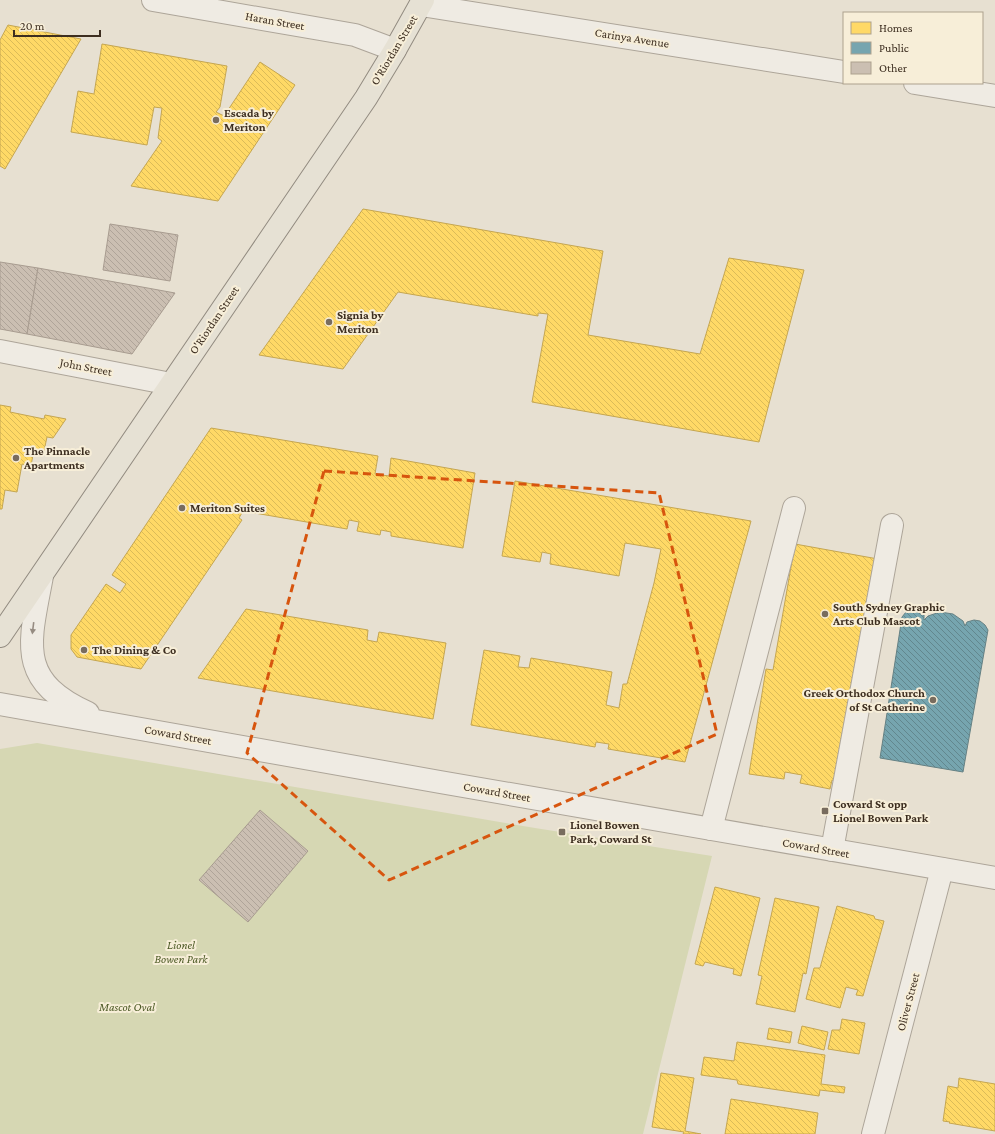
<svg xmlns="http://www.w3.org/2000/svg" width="995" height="1134" viewBox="0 0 995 1134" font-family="'Crimson Pro',serif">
<defs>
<pattern id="homes-back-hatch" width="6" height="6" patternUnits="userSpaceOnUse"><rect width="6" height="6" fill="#ffd966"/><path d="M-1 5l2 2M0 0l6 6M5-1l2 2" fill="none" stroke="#dbbb58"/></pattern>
<pattern id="public-back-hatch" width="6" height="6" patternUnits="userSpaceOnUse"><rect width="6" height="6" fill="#76a5af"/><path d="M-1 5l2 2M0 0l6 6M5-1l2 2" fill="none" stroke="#62878e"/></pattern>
<pattern id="building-back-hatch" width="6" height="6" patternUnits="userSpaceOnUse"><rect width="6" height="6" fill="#cbbfb2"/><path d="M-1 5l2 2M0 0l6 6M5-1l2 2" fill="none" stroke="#afa499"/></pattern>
</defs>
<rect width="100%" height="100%" fill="#e7e0d1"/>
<!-- green -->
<path fill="#d6d7b3" d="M37,743l498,85 177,28 -69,278h-643v-385z"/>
<!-- homes -->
<g fill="url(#homes-back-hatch)" stroke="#c5a651">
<path d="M8,25l73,14 -76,130 -5,-3v-126z"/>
<path d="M102,44l125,22 -7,41 -4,5 8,4 36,-54 35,23 -77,116 -87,-15 31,-45 -4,-3 4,-30 -8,-1 -7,38 -76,-13 7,-41 16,3z"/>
<path d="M363,209l240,42 -15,84 112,19 29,-96 75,12 -45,172 -227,-40 16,-88 -10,-1v3l-140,-24 -55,77 -84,-14z"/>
<path d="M0,405l11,2 -1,5 34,7 1,-4 21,4 -13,19 -6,-1 -3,14 -10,-2 -3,17 -9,-2 -5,28 -12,-2 -3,19h-2z"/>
<path d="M211,428l167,28 -3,18 14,2 2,-18 84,15 -12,75 -72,-12v-4l-10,-2 -1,5 -23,-4 2,-9 -10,-2 -2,9 -104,-18 -4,7 3,2 -101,149 -64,-12 -6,-8v-14l35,-51 14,9 6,-9 -14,-9z"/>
<path d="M515,481l236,40 -66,241 -77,-13 1,-5 -13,-2 -1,5 -124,-22 13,-75 36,6 -2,11 11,1 2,-10 81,14 -6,33 13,3 4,-24h4l27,-101 7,-34 -36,-6 -6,33 -69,-12 1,-10 -9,-2 -2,10 -38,-6z"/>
<path d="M795,544l83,15 -40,223 -6,-2 -2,9 -30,-6 2,-8 -17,-3 -1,7 -35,-5 17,-105 7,1z"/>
<path d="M246,609l122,21 -1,10 10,2 2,-10 67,11 -13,76 -235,-41z"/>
<path d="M715,887l45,11 -19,78 -8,-2 1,-5 -29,-7 -2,4 -8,-2z"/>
<path d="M775,898l44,9 -13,67 -3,-1 -8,39 -39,-8 6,-28 -4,-1z"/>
<path d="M837,906l37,10 1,3 9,2 -21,75 -7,-1 2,-5 -12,-3 -6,21 -34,-9 8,-31h6z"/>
<path d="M842,1019l23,4 -6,31 -31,-5 4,-19h8z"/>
<path d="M802,1026l26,6 -4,18 -26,-7z"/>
<path d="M769,1028l23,4 -2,11 -23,-4z"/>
<path d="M737,1042l88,13 -4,29 24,3 -1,6 -24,-3 -1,6 -81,-12 -1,-4 -36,-5 3,-18 30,4z"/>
<path d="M661,1073l33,5 -9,53 16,3h-18l1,-2 -32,-5z"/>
<path d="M959,1078l36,6v47l-46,-8 1,-1 -7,-1 5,-35 10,2z"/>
<path d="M731,1099l87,14 -3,21h-90z"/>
</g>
<!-- public -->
<path fill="url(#public-back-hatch)" stroke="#658184" d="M912,610l12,5v5l4,-4 12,-4 13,2 10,7 2,5 2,-4 7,-2 6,1 5,4 3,5 -25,142 -83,-14 22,-141 4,-5z"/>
<!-- building -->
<g fill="url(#building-back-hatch)" stroke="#a89c90">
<path d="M110,224l68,11 -8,46 -67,-11z"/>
<path d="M0,262l38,6 -11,66 -27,-5z"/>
<path d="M38,268l137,25 -43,61 -105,-20z"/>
<path d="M260,810l48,41 -60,71 -49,-42z"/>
</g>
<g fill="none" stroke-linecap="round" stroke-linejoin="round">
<defs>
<g id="minor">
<path d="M153,0l202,35 40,15"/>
<path d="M421,5l423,67"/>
<path d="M915,83l80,13"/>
<path d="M0,351l171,33"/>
<path d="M42,576c-12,66 -27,104 46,137"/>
<path d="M0,704l440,78 555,96"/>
<path d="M711,829l83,-321"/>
<path d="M832,850l60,-325"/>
<path d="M873,1134l69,-265"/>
</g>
<path id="major" d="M0,636l366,-538 29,-48 28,-50"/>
</defs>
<!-- minor casing -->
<use href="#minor" stroke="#ada599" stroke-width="24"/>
<!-- major casing -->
<use href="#major" stroke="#928b80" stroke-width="24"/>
<!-- minor -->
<use href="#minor" stroke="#efebe3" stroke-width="22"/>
<!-- major -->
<use href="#major" stroke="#e6e1d4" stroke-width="22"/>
</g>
<!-- one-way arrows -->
<defs><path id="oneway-solid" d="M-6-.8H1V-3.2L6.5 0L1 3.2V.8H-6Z"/></defs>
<use fill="#968c82" href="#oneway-solid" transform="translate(33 628) rotate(97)"/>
<!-- marked area -->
<path fill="none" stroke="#d7550e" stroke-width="3" stroke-dasharray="8 5" stroke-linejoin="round" d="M324,471l335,22 58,241 -328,146 -142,-127z"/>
<!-- markers -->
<g fill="#786c5e" stroke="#f7eed8" stroke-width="1.5">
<circle cx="216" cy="120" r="4"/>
<circle cx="329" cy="322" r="4"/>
<circle cx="16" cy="458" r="4"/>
<circle cx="182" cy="508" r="4"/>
<circle cx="825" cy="614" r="4"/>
<circle cx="84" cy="650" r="4"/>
<circle cx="933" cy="700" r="4"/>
<rect x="821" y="807" width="8" height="8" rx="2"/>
<rect x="558" y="828" width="8" height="8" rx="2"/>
</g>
<g text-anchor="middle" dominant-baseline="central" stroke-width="4" stroke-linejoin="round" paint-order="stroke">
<!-- street labels -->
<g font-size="12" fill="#3d2e20" stroke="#f7eed8">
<text transform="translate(275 21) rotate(10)">Haran Street</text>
<text transform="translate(632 38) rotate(9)">Carinya Avenue</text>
<text transform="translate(394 50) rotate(-59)">O'Riordan Street</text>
<text transform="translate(214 320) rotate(-56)">O'Riordan Street</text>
<text transform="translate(86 367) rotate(11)">John Street</text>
<text transform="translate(178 735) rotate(10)">Coward Street</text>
<text transform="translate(497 792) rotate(10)">Coward Street</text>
<text transform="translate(816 848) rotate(10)">Coward Street</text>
<text transform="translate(908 1002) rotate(-75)">Oliver Street</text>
</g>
<!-- poi labels -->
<g font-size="12" font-weight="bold" fill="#3d2e20" stroke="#f7eed8" text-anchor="start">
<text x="224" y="113">Escada by<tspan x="224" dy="14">Meriton</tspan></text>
<text x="337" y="315">Signia by<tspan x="337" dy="14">Meriton</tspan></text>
<text x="24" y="451">The Pinnacle<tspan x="24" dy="14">Apartments</tspan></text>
<text x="190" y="508">Meriton Suites</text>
<text x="833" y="607">South Sydney Graphic<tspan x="833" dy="14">Arts Club Mascot</tspan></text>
<text x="92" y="650">The Dining &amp; Co</text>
<text x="925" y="693" text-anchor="end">Greek Orthodox Church<tspan x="925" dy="14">of St Catherine</tspan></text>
<text x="833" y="804">Coward St opp<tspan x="833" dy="14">Lionel Bowen Park</tspan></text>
<text x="570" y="825">Lionel Bowen<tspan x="570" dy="14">Park, Coward St</tspan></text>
</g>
<!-- park labels -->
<g font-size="12" font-style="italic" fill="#4d5a26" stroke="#f7eed8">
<text x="181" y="945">Lionel<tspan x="181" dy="14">Bowen Park</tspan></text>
<text x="127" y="1007">Mascot Oval</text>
</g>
</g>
<!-- legend -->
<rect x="843" y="12" width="140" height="72" fill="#f7eed8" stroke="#ada18e"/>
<rect x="851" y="22" width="20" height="12" fill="#ffd966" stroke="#ada18e"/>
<text x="879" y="32" font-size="12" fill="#3d2e20">Homes</text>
<rect x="851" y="42" width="20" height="12" fill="#76a5af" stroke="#ada18e"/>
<text x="879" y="52" font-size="12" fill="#3d2e20">Public</text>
<rect x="851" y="62" width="20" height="12" fill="#cbbfb2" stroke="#ada18e"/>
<text x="879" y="72" font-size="12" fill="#3d2e20">Other</text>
<!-- scale -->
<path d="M14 30v6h86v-6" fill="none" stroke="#3d2e20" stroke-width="2"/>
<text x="20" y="30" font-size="12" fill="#3d2e20" stroke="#f7eed8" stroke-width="3" paint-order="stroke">20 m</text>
</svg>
